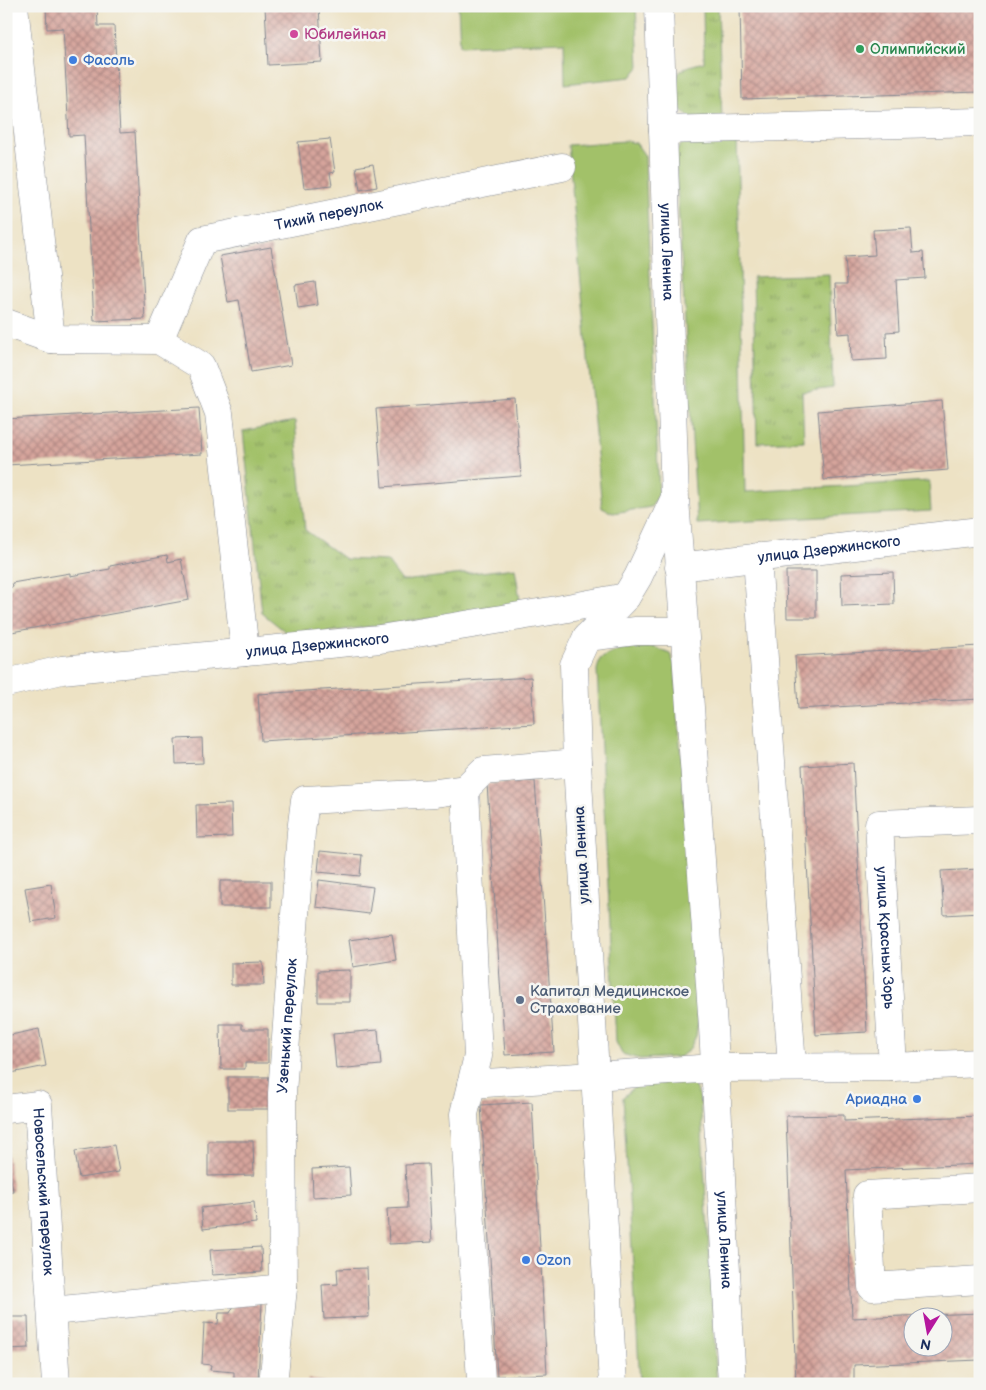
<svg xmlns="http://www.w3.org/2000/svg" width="986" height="1390" viewBox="0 0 986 1390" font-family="'Balsamiq Sans',sans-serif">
<defs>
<pattern id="grass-tufts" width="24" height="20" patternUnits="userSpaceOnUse" patternTransform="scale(1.25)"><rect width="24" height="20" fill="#a2c169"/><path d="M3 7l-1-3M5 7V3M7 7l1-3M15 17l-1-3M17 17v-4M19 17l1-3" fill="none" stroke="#839d5a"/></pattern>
<pattern id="building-cross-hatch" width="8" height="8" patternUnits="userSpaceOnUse" patternTransform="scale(1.25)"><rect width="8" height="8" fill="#d6a49b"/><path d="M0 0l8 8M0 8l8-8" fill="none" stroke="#ad8682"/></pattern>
</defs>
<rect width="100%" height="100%" fill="#f6f6f2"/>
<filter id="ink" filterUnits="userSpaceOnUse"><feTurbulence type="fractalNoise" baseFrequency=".02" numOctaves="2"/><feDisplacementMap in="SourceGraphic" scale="10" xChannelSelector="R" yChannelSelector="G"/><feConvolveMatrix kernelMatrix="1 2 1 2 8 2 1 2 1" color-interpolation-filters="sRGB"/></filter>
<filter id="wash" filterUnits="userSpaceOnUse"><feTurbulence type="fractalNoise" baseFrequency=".0096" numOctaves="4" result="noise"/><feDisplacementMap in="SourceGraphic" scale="20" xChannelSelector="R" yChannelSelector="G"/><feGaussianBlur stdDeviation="1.12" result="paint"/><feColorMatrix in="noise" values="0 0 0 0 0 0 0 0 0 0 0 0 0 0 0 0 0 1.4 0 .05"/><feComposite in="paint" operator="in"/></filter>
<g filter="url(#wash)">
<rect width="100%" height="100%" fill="#ede2c4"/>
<!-- grass -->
<g fill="url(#grass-tufts)" stroke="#5e7864">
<path d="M703,6h15l4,114 -32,-2 -10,-9 -7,-15 6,-22 10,-6 15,-4z"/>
<path d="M829,274l4,114 -31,4 2,49 -47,2 -4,-166z"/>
<path d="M295,421l10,109 40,29 42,2 15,20 113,-13 6,38 -229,31 -30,-24 -19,-182z"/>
</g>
<!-- park -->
<g fill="#a2c169" stroke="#5e7864">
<path d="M458,6h178l3,61 -8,10 -66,7 -1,-42 -104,4z"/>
<path d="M737,135l8,357 184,-11 2,30 -234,13 -22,-371 12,-16z"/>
<path d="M626,141l10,2 9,13 14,339 -8,12 -38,6 -11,-5 -34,-363z"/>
<path d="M654,647l16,7 5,11 23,356 -2,15 -7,14 -9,7 -40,2 -18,-5 -6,-12 -19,-372 3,-11 20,-10z"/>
<path d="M681,1081l12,3 7,13 17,287h-77l-17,-287 14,-12z"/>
</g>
<g id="blocks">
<!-- building -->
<g fill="url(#building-cross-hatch)" fill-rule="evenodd">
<path d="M46,6h51l1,20h16l6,107 15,-1 10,187 -51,2 -10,-186 -15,1 -6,-108 -16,1z"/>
<path d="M265,6h54l3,56 -54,3z"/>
<path d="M740,6h240v86l-238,7z"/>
<path d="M330,139l5,33 -5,1 2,12 -28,3 -6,-46z"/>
<path d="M373,164l4,23 -17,3 -4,-23z"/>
<path d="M911,228l2,25 10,-1 2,26 -29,2 3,51 -13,1 1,27 -36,2 -1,-28 -12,1 -3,-50h12l-2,-27 30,-2 -2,-25z"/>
<path d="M271,247l20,118 -40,7 -12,-72 -11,2 -8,-46z"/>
<path d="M315,282l3,23 -20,3 -3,-23z"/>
<path d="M515,399l6,77 -139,11 -6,-78z"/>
<path d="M942,401l6,69 -124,10 -6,-69z"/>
<path d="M199,408l3,46 -196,11v-46z"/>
<path d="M167,555l1,7 13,-3 8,41 -183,33v-45l7,-1 -1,-4 58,-10v3l40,-7v-3z"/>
<path d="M786,571h30v47h-29z"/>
<path d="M893,572l1,32 -52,2 -1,-32z"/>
<path d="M980,646v53l-182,10 -3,-53z"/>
<path d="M531,677l3,47 -273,17 -3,-47z"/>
<path d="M202,738l1,25 -27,1 -1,-25z"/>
<path d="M853,763l14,269 -51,3 -14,-269z"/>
<path d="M535,781l19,271 -49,3 -18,-271z"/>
<path d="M231,804l1,33 -35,1 -1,-33z"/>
<path d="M320,851l42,4 -2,21 -42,-4z"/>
<path d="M979,869l1,44 -36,2 -3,-44z"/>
<path d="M319,880l54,7 -4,27 -53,-7z"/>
<rect x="220" y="881" width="51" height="26"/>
<path d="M51,884l5,34 -25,4 -6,-34z"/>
<path d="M392,934l4,26 -43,7 -4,-27z"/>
<path d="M263,962l1,23h-33v-22z"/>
<path d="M350,970v32h-32v-31z"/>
<path d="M220,1024h22v5h26v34h-23v6h-24z"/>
<path d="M39,1029l7,37 -40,8v-38z"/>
<path d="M378,1030l3,35 -45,4 -3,-35z"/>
<rect x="228" y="1077" width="41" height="32"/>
<path d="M532,1102l15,272 -50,2 -16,-271z"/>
<path d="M844,1115v6l136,-5v48l-134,6 6,148 128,-5v47l-126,5v19h-58l-10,-268zM914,1318h30v30h-30z"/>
<path d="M208,1141h45l1,34 -46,1z"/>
<path d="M114,1145l5,27 -40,6 -4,-27z"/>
<path d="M6,1147l7,44 -7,1z"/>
<path d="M428,1164l4,78 -43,2 -2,-35 20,-1 -2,-43z"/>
<path d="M349,1167l2,28 -38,2 -1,-28z"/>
<path d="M254,1202l2,21 -53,6 -2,-21z"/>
<path d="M261,1247l1,25 -50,3 -2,-25z"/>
<path d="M367,1268l2,49 -45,2 -2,-34 16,-1 -1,-15z"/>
<path d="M236,1302l26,2 -4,76 -24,-1v-7l-24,-2 1,-5 -9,-1 2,-41 14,1 1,-11h11z"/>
<path d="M6,1312h3v5h19l1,31 -23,1z"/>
<path d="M308,1379l23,4v1h-24z"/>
</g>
</g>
</g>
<g filter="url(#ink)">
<use href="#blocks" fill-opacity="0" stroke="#848891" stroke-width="1"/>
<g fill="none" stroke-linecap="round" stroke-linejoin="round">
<defs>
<g id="minor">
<path d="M14,6l37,333"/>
<path d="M663,130l317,-8"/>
<path d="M6,323l45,16 108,1 42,26 18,47 26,239"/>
<path id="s1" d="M159,340l43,-100 360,-73"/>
<path d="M757,557l35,510"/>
<path id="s2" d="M679,567l301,-36"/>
<path d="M587,637l49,-6h48"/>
<path id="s3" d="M6,683l56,-13 318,-31 177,-29 69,-13"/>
<path d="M465,789l18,-18 94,-8"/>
<path id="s4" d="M980,820l-101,4 14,243 87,-4"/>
<path d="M471,1084l244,-16 178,-1"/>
<path id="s5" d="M6,1109l32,-4 18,279"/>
<path d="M980,1188l-113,7 5,92 108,-7"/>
<path d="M52,1311l231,-23"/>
<path id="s6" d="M273,1384l10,-96 -1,-195 19,-261 4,-32 131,-7 29,-4 13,267 -14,58 17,266 2,4"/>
</g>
<g id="major">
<path id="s7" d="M659,6l16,493 38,528 19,357"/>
<path d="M613,1384l-36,-621 -3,-98 13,-28 39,-40 12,-20 36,-77"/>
</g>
</defs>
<!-- minor casing -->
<use href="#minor" stroke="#848891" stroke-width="29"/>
<!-- major casing -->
<use href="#major" stroke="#848891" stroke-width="29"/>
<!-- minor -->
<use href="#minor" stroke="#fff" stroke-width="28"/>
<!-- major -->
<use href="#major" stroke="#fff" stroke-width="28"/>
</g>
</g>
<!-- markers -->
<circle fill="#d1479c" stroke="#f6f6f2" stroke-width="2" cx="294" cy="34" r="5"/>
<circle fill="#2e9e5b" stroke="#f6f6f2" stroke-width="2" cx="860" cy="49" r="5"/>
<g fill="#3f7fe0" stroke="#f6f6f2" stroke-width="2">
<circle cx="73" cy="60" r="5"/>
<circle cx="917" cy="1099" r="5"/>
<circle cx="526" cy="1260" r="5"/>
</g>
<circle fill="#5c6f8a" stroke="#f6f6f2" stroke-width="2" cx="520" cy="1000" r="5"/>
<g text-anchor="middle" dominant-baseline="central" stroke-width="5" stroke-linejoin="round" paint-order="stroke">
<!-- hotel labels -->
<g font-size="15" fill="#b23c85" stroke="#f6f6f2" text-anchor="start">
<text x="304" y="34">Юбилейная</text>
</g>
<!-- leisure labels -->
<g font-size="15" fill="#27864d" stroke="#f6f6f2" text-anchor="start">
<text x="870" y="49">Олимпийский</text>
</g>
<!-- shop labels -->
<g font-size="15" fill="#366cbe" stroke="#f6f6f2" text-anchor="start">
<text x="83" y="60">Фасоль</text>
<text x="907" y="1099" text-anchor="end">Ариадна</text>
<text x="536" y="1260">Ozon</text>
</g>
<!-- street labels -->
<g font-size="15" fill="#1b2f5e" stroke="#f6f6f2">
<text stroke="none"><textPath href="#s1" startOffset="238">Тихий переулок</textPath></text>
<text stroke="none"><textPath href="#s7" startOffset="246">улица Ленина</textPath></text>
<text stroke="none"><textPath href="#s2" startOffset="151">улица Дзержинского</textPath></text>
<text stroke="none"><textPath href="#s3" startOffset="314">улица Дзержинского</textPath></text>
<text transform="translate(582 855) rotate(-93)">улица Ленина</text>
<text stroke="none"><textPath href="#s4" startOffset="215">улица Красных Зорь</textPath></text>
<text stroke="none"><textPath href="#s6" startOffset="359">Узенький переулок</textPath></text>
<text stroke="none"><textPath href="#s5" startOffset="119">Новосельский переулок</textPath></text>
<text stroke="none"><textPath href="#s7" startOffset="1236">улица Ленина</textPath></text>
</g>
<!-- service labels -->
<g font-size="15" fill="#4e5e75" stroke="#f6f6f2" text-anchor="start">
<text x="530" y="991">Капитал Медицинское<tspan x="530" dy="17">Страхование</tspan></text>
</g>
</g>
<!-- margin -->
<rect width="986" height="1390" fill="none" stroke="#f6f6f2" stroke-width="25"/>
<!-- north arrow -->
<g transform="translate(928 1332) rotate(191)"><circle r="24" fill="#f6f6f2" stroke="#9ea6b7"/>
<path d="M0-4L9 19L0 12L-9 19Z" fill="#b5179e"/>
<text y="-8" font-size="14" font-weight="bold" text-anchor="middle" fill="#1b2f5e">N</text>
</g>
</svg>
